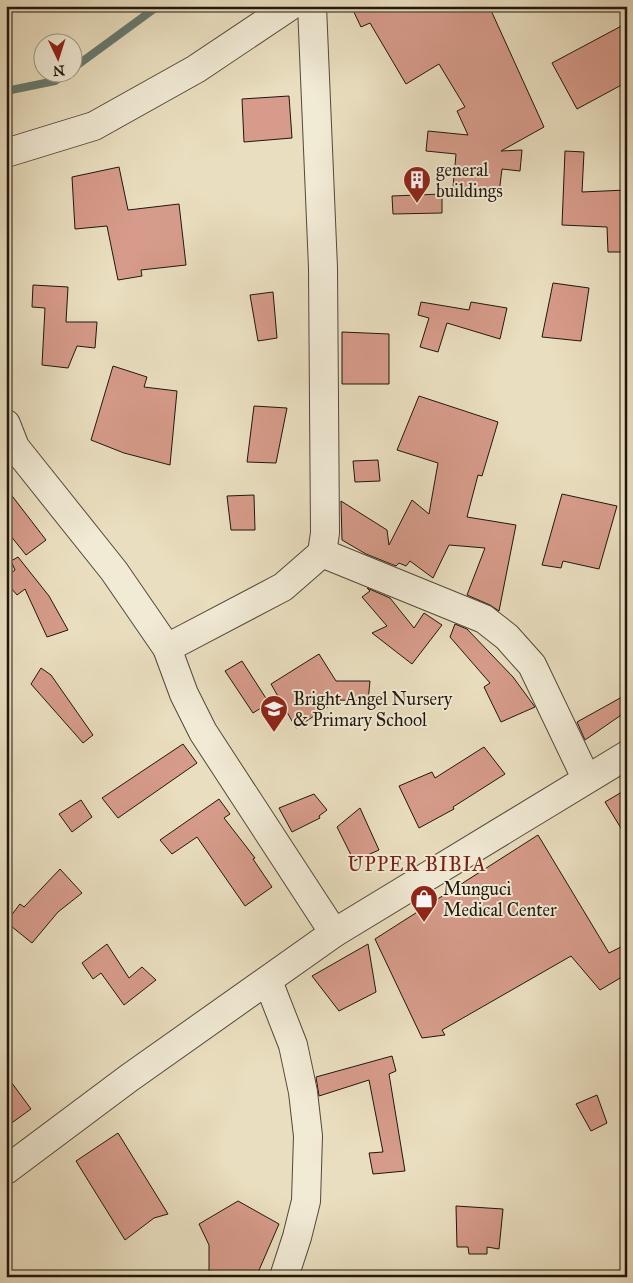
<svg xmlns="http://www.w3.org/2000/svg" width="633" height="1283" viewBox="0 0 633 1283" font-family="'IM FELL Great Primer',serif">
<rect width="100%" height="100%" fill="#e9debf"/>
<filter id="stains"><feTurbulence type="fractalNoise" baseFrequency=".004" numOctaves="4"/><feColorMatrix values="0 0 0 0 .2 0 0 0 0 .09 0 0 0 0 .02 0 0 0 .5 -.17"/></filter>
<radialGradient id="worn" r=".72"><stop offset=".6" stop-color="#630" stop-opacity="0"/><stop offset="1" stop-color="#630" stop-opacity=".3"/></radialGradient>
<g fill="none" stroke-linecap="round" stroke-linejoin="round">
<!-- stream -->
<g stroke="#677a70" stroke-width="8">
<path d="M72,69l86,-63"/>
<path d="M6,91l49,-10 12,-9"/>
</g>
</g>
<!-- building -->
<g fill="#d69b8a" stroke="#20170d">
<path d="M351,6h138l55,121 -43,24 21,-1 -2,21 -18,-2 -3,24 -46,-6 3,-33 -30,-3 2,-20 40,4 -11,-24 8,-4 -26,-43 -33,20 -36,-61 -9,4z"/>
<path d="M627,23v59l-50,27 -25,-46z"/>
<path d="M289,96l3,42 -48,4 -2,-43z"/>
<path d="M565,151l19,1 -2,40 44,-2 1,62h-19l-1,-25 -45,-2z"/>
<path d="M119,167l9,43 51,-6 7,61 -45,5 1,6 -24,4 -11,-54 -32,3 -3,-52z"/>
<path d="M442,194v19l-49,1 -1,-18z"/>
<path d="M553,283l36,5 -8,53 -39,-4z"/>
<path d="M33,285l35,2 -2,35h31l-2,26 -18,-2 -9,22 -26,-3 3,-57 -13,-1z"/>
<path d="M273,292l4,46 -19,3 -8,-46z"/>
<path d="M421,302l48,8 2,-8 36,6 -7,31 -53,-16 -9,29 -18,-5 9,-29 -11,-3z"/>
<path d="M342,332l47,2v50h-47z"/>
<path d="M113,366l34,11 -3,10 33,4 -7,74 -46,-12 -33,-13z"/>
<path d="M419,396l79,26 -16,54 -4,-1 -11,42 49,8 -17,86 -9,-6 -23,-10 18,-47 -36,-3 -16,33 -23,-17 -4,5 -7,-3 -3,3 -30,-12 -24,-14 -1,-39 46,29 2,15 23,-45 17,14 9,-51 -41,-13z"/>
<path d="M254,406l33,2 -11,55 -29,-1z"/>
<path d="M378,460l2,21 -25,1 -2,-21z"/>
<path d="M6,488l40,52 -20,15 -20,-25z"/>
<path d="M562,494l55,12 -18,63 -36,-8 -2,7 -19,-3z"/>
<path d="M254,495l1,35h-24l-4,-34z"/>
<path d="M18,557l31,39 19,34 -21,7 -22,-48 -8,6 -11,-13v-5l9,-7 -4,-9z"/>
<path d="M367,588l23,10 24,30 10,-15 18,12 -30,39 -40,-31 15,-7 -25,-29 8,-6z"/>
<path d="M455,624l12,5 46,48 22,30 -34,15 -17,-35 6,-4 -40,-46z"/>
<path d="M319,654l17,27h34l-2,20 -30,-1 -42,28 -25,-44z"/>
<path d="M242,661l27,42 -16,10 -28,-42z"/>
<path d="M41,668l10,7 42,60 -10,8 -52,-59z"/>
<path d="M622,697l5,8v6l-42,29 -8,-18z"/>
<path d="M183,744l14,19 -79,55 -16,-20z"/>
<path d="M484,747l21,27 -52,33 1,2 -35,19 -20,-42 33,-14 3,6z"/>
<path d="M627,789v49l-22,-36z"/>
<path d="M314,794l13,16 -8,6 1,2 -28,14 -13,-24z"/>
<path d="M219,799l11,15 -6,4 31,40 -2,1 19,28 -27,19 -48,-69 -25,17 -12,-14z"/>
<path d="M81,800l11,17 -20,15 -13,-18z"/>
<path d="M360,808l19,42 -25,11 -17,-34z"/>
<path d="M538,835l71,118 18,-9v30l-27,16 -29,-34 -129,74 3,5 -23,3 -47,-99z"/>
<path d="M60,869l22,24 -24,19 -26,31 -26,-21 14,-18 4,3z"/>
<path d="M107,944l22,34 13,-11 14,13 -32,25 -23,-32 -8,6 -11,-16z"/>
<path d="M368,944l8,48 -37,19 -27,-35z"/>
<path d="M392,1056l4,15 -7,3 16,97 -32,3 -4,-21 14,-1 -14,-72 -50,16 -3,-19z"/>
<path d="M6,1075l25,34 -25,18z"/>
<path d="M597,1095l10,28 -16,8 -15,-27z"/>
<path d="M118,1133l50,81 -14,4 -29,22 -49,-79z"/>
<path d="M238,1201l41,23 -23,53h-47v-32l-10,-21z"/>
<path d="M456,1206l47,3 -4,40 -12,-2v7h-18l-1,-7h-11z"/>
</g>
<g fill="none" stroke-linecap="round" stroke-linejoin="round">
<defs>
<g id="minor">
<path d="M6,153l88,-27 102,-57 94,-63"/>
<path d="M6,424l9,23 99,124 53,77 17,46 19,38 131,201"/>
<path d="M322,553l162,66 23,18 25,28 54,113"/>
<path d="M167,648l116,-61 39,-34 3,-20 -2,-265 -11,-262"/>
<path d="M268,981l25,64 10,47 5,44 -2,65 -9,36 -13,40"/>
<path d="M6,1170l123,-92 205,-145 293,-178"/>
</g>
</defs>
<!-- minor casing -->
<use href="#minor" stroke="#52493a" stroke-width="30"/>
<!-- minor -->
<use href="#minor" stroke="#f1ead5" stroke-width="28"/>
</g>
<!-- icons -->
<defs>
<symbol id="building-pin" viewBox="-11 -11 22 30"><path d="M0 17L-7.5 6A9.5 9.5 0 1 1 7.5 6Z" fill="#8f2418" stroke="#f1ead5"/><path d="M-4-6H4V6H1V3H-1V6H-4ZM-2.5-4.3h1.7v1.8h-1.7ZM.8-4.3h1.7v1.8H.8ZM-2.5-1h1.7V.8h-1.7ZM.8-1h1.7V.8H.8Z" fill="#fff"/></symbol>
<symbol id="school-pin" viewBox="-11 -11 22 30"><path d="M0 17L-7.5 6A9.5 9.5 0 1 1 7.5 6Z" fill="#8f2418" stroke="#f1ead5"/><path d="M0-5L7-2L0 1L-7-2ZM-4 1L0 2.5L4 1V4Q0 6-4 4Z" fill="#fff"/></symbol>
<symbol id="shop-pin" viewBox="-11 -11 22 30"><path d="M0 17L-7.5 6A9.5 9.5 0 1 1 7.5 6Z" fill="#8f2418" stroke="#f1ead5"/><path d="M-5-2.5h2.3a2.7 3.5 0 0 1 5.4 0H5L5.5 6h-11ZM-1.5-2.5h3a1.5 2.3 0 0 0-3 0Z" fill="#fff"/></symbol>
</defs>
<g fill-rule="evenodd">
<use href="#building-pin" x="401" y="164" width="32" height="43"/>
<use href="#school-pin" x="258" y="693" width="32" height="43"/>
<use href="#shop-pin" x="408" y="883" width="32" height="43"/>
</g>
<g text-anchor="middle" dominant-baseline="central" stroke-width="4" stroke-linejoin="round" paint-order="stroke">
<!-- poi labels -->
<g font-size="18" fill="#20170d" stroke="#f1ead5" text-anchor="start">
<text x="436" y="170">general<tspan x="436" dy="21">buildings</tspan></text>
<text x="293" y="699">Bright Angel Nursery<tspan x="293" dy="21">&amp; Primary School</tspan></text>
<text x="443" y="889">Munguci<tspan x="443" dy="21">Medical Center</tspan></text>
</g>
<!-- quarter labels -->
<g font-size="20" letter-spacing="1" fill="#7a1f14" stroke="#f1ead5">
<text x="417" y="864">UPPER BIBIA</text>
</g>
</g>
<!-- margin -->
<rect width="633" height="1283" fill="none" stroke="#e9debf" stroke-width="25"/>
<rect x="8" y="8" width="618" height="1268" fill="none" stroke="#20170d" stroke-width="2.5"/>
<rect x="12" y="12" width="608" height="1258" fill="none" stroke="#20170d"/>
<!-- north arrow -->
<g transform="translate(58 58) rotate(176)"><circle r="24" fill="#f1ead5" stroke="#9d9685"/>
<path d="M0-4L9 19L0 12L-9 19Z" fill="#8f2418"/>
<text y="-8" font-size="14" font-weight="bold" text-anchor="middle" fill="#20170d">N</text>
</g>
<rect width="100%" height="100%" filter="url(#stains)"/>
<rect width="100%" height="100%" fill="url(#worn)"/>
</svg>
